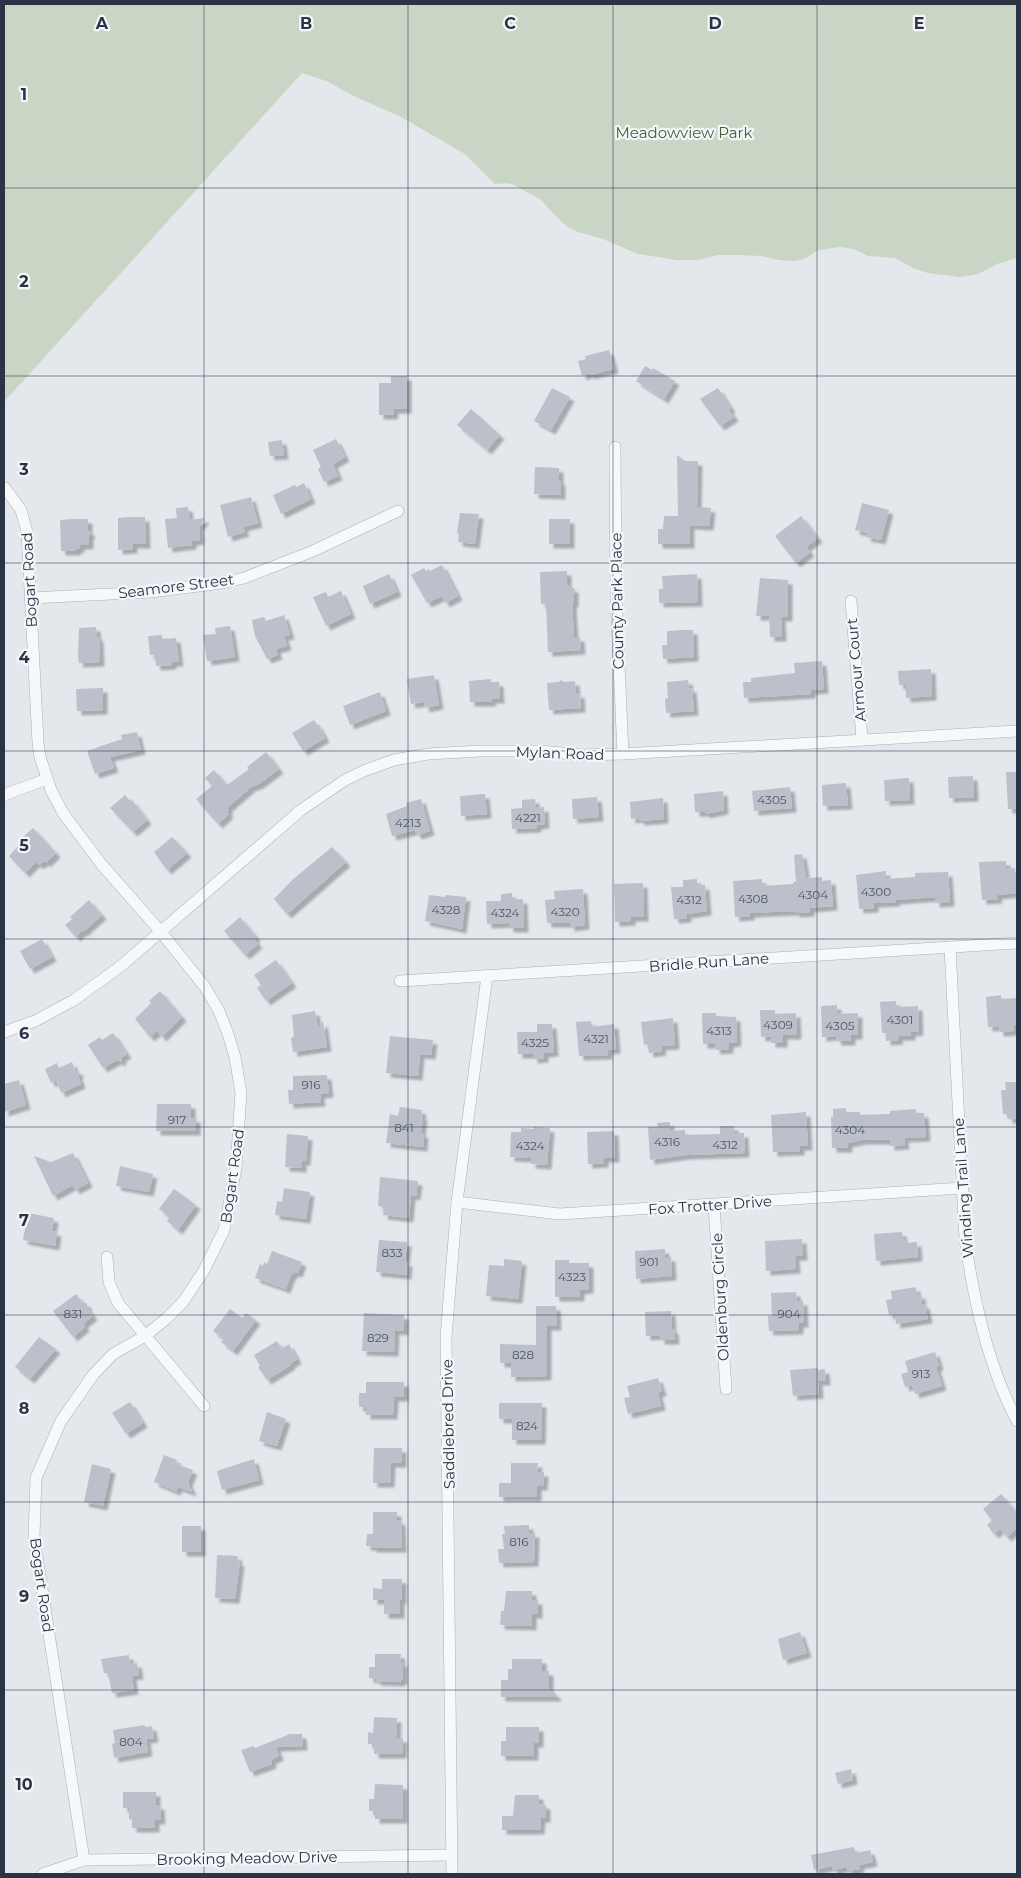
<svg xmlns="http://www.w3.org/2000/svg" width="1021" height="1878" viewBox="0 0 1021 1878" font-family="Montserrat,sans-serif">
<defs>
<filter id="shadow"><feDropShadow dx="4.5" dy="4.5" stdDeviation="1" flood-color="#0004"/></filter>
</defs>
<rect width="100%" height="100%" fill="#e4e7ec"/>
<!-- green -->
<path fill="#c9d6c5" d="M4,4h1013v254l-20,6 -19,10 -18,3 -32,-4 -15,-5 -18,-10 -27,-2 -14,-7 -14,-2 -21,3 -15,9 -11,2 -14,-1 -18,-4 -24,-1h-20l-18,5h-22l-39,-6 -35,-15 -25,-7 -10,-5 -8,-7 -20,-21 -26,-14 -6,-2 -13,1 -30,-30 -64,-37 -45,-20 -30,-16 -24,-8 -298,329z"/>
<!-- building -->
<g fill="#bbc0ca" filter="url(#shadow)">
<path d="M609,350l5,19 -24,6v-2l-8,3 -4,-15 8,-2 -1,-3z"/>
<path d="M645,366l7,4 1,-2 22,13 -11,18 -28,-18z"/>
<path d="M391,376h16v33h-13l-1,6h-14v-32h12z"/>
<path d="M552,388l18,9 -19,33 -17,-9z"/>
<path d="M718,388l13,20 -2,2 5,7 -14,9 -20,-27z"/>
<path d="M471,409l29,26 -13,15 -30,-25z"/>
<path d="M336,439l9,18 -12,7 5,12 -14,6 -6,-13 3,-2 -8,-17z"/>
<path d="M282,440l2,15 -14,1 -2,-14z"/>
<path d="M677,455l8,6h13l-1,46 14,1 -2,18 -19,-1v19h-32v-15h5l1,-13h14z"/>
<path d="M535,467l24,1v13h2v14l-27,-1z"/>
<path d="M304,483l7,16 -30,15 -8,-19 22,-10 1,2z"/>
<path d="M251,497l7,26 -15,4 2,5 -17,5 -8,-32z"/>
<path d="M862,503l27,7 -8,30 -15,-3 1,-4 -12,-3z"/>
<path d="M188,507l2,13 15,-2 -6,9 1,13 -8,1v4l-24,3 -3,-29 12,-1 -1,-10z"/>
<path d="M460,513l19,1 -4,30 -17,-2 1,-8 -2,-1z"/>
<path d="M801,516l17,22 -12,9 4,5 -14,11 -21,-27z"/>
<path d="M129,517h16l1,27h-13v5l-15,1v-32z"/>
<path d="M72,519h16v11l3,3 -2,3v9h-9v3l-4,1v2h-15l-1,-31z"/>
<rect x="549" y="519" width="21" height="25"/>
<path d="M442,565l16,31 -13,7 -3,-7 -15,7 -16,-28 13,-7 2,3 3,-2 1,2z"/>
<path d="M567,571v14h3v3h4v15h-2l2,34h6l1,13 -33,2 -2,-48h-5l-1,-32z"/>
<path d="M389,574l8,18 -27,12 -7,-18z"/>
<path d="M697,574l1,28 -39,1v-14h4l-1,-13z"/>
<path d="M760,578l28,2v37h-7l1,20h-12l-1,-21h-13z"/>
<path d="M341,591l10,23 -25,12 -13,-29 13,-5 2,5z"/>
<path d="M284,615l6,20 -6,1 3,10 -11,3 2,6 -11,4 -12,-23 -3,-16 12,-3 2,4z"/>
<path d="M230,626l5,31 -28,4 -4,-26 13,-1 -1,-6z"/>
<path d="M96,627l1,10h2l1,25 -21,1 -1,-7 1,-28z"/>
<path d="M682,630h11l1,27 -31,2 -1,-14h5v-14z"/>
<path d="M162,635v4l14,-1 3,24h-7v3l-16,1 -1,-11h-5l-2,-19z"/>
<path d="M822,661l2,28 -13,1v4l-67,4 -1,-16h8v-4l44,-5 -1,-10z"/>
<path d="M931,669l1,27 -26,2v-13h-7l-1,-14z"/>
<path d="M434,675l5,30 -14,3 -1,-6 -13,2 -4,-25z"/>
<path d="M491,679v3h8l1,17h-9l1,3h-22l-1,-21z"/>
<path d="M561,680l3,2 11,-1 1,13 4,-1 1,15 -32,2 -2,-27 12,-1z"/>
<path d="M688,680l1,8h3l2,23 -28,2 -1,-14 3,-1 -1,-16z"/>
<path d="M103,688v22l-26,1 -1,-22z"/>
<path d="M380,692l6,19 -36,14 -7,-19z"/>
<path d="M314,720l3,5h1l7,13 -22,13 -11,-18z"/>
<path d="M137,732l4,18 -31,7 4,11 -19,6 -8,-23 35,-12 -1,-4z"/>
<path d="M266,752l13,17 -20,15 -8,3 -24,21 2,2 -2,2 2,2 -11,10 -22,-25 16,-13 -7,-8 9,-8 13,15 22,-16 -2,-2z"/>
<path d="M1006,772h11v37h-9z"/>
<path d="M973,776l1,21 -25,1 -1,-21z"/>
<path d="M909,778l1,22 -25,1 -1,-21z"/>
<path d="M846,783l2,22 -25,1 -1,-21z"/>
<path d="M790,787l2,21 -38,3 -2,-20z"/>
<path d="M723,791l1,19 -19,4v-2h-10l-1,-18z"/>
<path d="M485,794l2,20 -26,2 -1,-20z"/>
<path d="M125,795l5,6 2,-1 15,20 -14,12 -23,-24z"/>
<path d="M597,797l2,20 -26,2 -1,-20z"/>
<path d="M663,798l1,21 -24,2 -1,-3 -8,1 -1,-17z"/>
<path d="M421,799l9,32 -13,4 -2,-5 -23,6 -6,-22 21,-8 -1,-3z"/>
<path d="M535,799l1,9 8,-1 1,17 -8,1v3l-25,1 -1,-20 11,-1v-8z"/>
<path d="M33,828l23,25 -10,10 -2,-2 -5,4 -3,-3 -11,11 -16,-17 15,-16 -2,-2z"/>
<path d="M172,837l15,16 -20,17 -13,-18z"/>
<path d="M332,847l14,15 -59,52 -13,-15 17,-18z"/>
<path d="M802,854l4,24 16,-1v4l9,-1 2,26 -23,2v4l-15,1v-2l-45,2v3l-15,1 -2,-36 29,-2v7l31,-2v-2h3l-2,-27z"/>
<path d="M1006,861v8l9,-1 2,25 -20,2 1,4 -16,1 -3,-38z"/>
<path d="M886,871v8l29,-2v-4l33,-1 2,30 -15,1v-6l-40,3 1,2 -22,1v5l-15,1 -3,-34z"/>
<path d="M697,879v7l8,-1 2,26 -20,3v4l-13,1 -3,-32h12v-7z"/>
<path d="M643,883l1,34h-13v4l-16,1 -1,-38z"/>
<path d="M583,889l2,36 -15,2v-4h-23l-2,-23 10,-1 -1,-8z"/>
<path d="M512,893v7l11,-1 1,29h-15v-5l-22,1 -1,-23h15v-7z"/>
<path d="M429,895l16,2 1,-2 20,2 -4,32 -37,-8z"/>
<path d="M89,900l13,15 -19,17 -1,-1 -6,6 -11,-12 7,-6 -2,-2z"/>
<path d="M240,917l16,20 -2,2 4,5 -13,11 -21,-24z"/>
<path d="M42,939l10,18 -22,12 -10,-18z"/>
<path d="M276,960l16,23 -26,18 -9,-13 4,-3 -7,-10z"/>
<path d="M160,991l22,26 -20,20 -5,-6 -7,6 -15,-18 16,-16 -2,-2z"/>
<path d="M1001,995v4l15,-1 1,2v25h-4l1,6 -15,1v-6l-11,1 -2,-30z"/>
<path d="M896,1001v5h3v1l19,-1 1,25 -8,1v4h-13l1,4 -13,1v-8h-4l-2,-31z"/>
<path d="M837,1005v9l21,-1v22h-7v6h-14l-1,-5 -14,1 -1,-31z"/>
<path d="M760,1010h15v4l21,-1 1,22h-14v8h-12v-7l-10,1z"/>
<path d="M315,1011l3,17 5,-7 4,26 -34,5 -2,-14 3,-1 -2,-22z"/>
<path d="M702,1013h14v3l20,1 1,25 -8,1v6l-13,1 -1,-6h-12z"/>
<path d="M673,1018l2,27 -14,1 1,5 -13,2 -1,-9 -4,1 -3,-23z"/>
<path d="M591,1021l1,6 22,-3 2,25 -8,1v5l-29,1 -3,-34z"/>
<path d="M537,1024h15l2,28 -10,1v5l-11,1v-5h-15l-1,-22h20z"/>
<path d="M113,1033l14,21 -5,3 -1,5 -4,-2 -14,8 -15,-23 12,-8 2,3z"/>
<path d="M390,1036l43,4 -2,15 -11,-1 -2,22 -32,-3z"/>
<path d="M72,1062l3,8 4,1 -1,4 3,9 -20,9 -5,-13 -5,3 -6,-14 12,-6 2,5z"/>
<path d="M327,1075l2,18 -9,1 1,8 -32,2 -1,-14h5v-14z"/>
<path d="M19,1080l7,25 -22,7v-28z"/>
<path d="M1005,1082h12v36l-9,1v-5h-5l-2,-24h5z"/>
<path d="M157,1104h34v14h5v13h-40z"/>
<path d="M400,1107l22,3 -1,6h2l-2,17 3,1 -1,13 -37,-4 4,-29 8,2z"/>
<path d="M846,1108v4h14v3l30,-1v-3l26,-2v4h8l2,24 -22,1 1,7 -15,1v-6h-28l-14,3v5h-16l-1,-31h2v-8z"/>
<path d="M806,1112l2,34h-8v5l-27,1 -2,-37z"/>
<path d="M670,1122v9l15,-1v5l35,-1v-8h14v7h10l1,20 -59,2 -36,5 -2,-33h10l-1,-4z"/>
<path d="M534,1127l16,1 -3,37 -16,-1 1,-6 -22,-1 1,-25h10v-4l13,1z"/>
<path d="M614,1131l1,27h-11v5l-16,1 -1,-32z"/>
<path d="M287,1134l21,2 -2,25h-4v7l-17,-1z"/>
<path d="M73,1153l15,30 -13,7 -2,-5 -20,11 -19,-40 17,6z"/>
<path d="M120,1166l33,8 -4,18 -33,-6z"/>
<path d="M380,1177l38,4 -2,15 -5,-1 -2,23 -26,-3 1,-8 -6,-1z"/>
<path d="M284,1188l26,4 -4,27 -31,-4 2,-14 5,1z"/>
<path d="M174,1189l22,16 -18,25 -11,-9 3,-4 -11,-8z"/>
<path d="M28,1213l26,5 -2,13 5,1 -2,14 -32,-6z"/>
<path d="M902,1232l1,7h3v4l11,-1 1,15 -42,4 -2,-27z"/>
<path d="M802,1239l1,17h-8l1,13 -30,2 -1,-30z"/>
<path d="M379,1240l28,2 -2,20h3l-1,13 -31,-3z"/>
<path d="M665,1249v8h6l1,19 -36,3 -1,-28z"/>
<path d="M272,1251l30,11 -4,11 -4,-1 -2,3h-1l-5,14 -31,-11 5,-14 3,2 1,-4 3,2z"/>
<path d="M504,1259l18,2 -4,38 -32,-3 3,-31 15,1z"/>
<path d="M555,1260h14v3h20v26l-9,1v7h-25z"/>
<path d="M916,1287l1,8 4,-1 1,11 3,-1 3,15 -32,5 -1,-10 -6,1 -3,-15 6,-1 -1,-8z"/>
<path d="M796,1292l1,9h6l1,22h-5v7l-30,1 -1,-15h4l-1,-23z"/>
<path d="M76,1294l7,9h4v4l6,9 -10,8 2,3 -12,10 -20,-26z"/>
<path d="M536,1306h20l1,20h-10v50l-36,1v-14h-11v-19l36,1z"/>
<path d="M230,1309l12,9 4,-5 10,7 -23,31 -12,-9 3,-3 -11,-8z"/>
<path d="M671,1311l1,18h2l1,11h-15v-5l-14,1 -1,-24z"/>
<path d="M364,1313l40,2v16l-9,-1 -1,22 -32,-1z"/>
<path d="M39,1337l17,12 -26,30 -15,-12z"/>
<path d="M277,1341l5,8 7,-5 8,15 -7,5 1,1 -24,15 -9,-13 2,-1 -6,-11z"/>
<path d="M935,1352l4,14 -3,1 6,19 -27,8 -3,-9 -7,2 -4,-13 7,-2 -3,-11z"/>
<path d="M818,1368v2l7,-1 1,12h-8l1,13 -26,2 -3,-26z"/>
<path d="M658,1378l4,13 -4,2 3,13 -33,8 -4,-16 6,-1 -3,-11z"/>
<path d="M366,1382h38v15h-10l-1,18h-27v-8h-7v-14h7z"/>
<path d="M130,1402l13,21 -17,11 -14,-21z"/>
<path d="M499,1403h43l-1,37h-29v-21h-13z"/>
<path d="M267,1412l19,7 -9,27 -18,-5z"/>
<path d="M374,1448h28v15h-11l-1,20h-17z"/>
<path d="M164,1455l13,5 -1,4 17,6 -5,12 4,10 -14,-5 -2,4 -22,-9z"/>
<path d="M254,1459l5,21 -37,10 -5,-19z"/>
<path d="M511,1463h27l-1,9h7l-1,14h-6v11h-38v-14h12z"/>
<path d="M92,1464l19,5 -8,37 -19,-4z"/>
<path d="M1001,1494l16,19v15l-10,9 -7,-8 -6,5 -7,-9 5,-5 -9,-11z"/>
<path d="M373,1512h24v8l4,1 1,27h-30v-2h-6l1,-12h6z"/>
<path d="M529,1525v8h6l-1,29 -35,1 -1,-14h6l-2,-15h3l-1,-8z"/>
<rect x="182" y="1526" width="19" height="26"/>
<path d="M217,1555l21,1 -1,5 3,1 -5,37 -20,-1z"/>
<path d="M382,1579h20v21h-2v14h-16v-14h-11v-12l9,1z"/>
<path d="M506,1591h26v9h6v14h-6v12l-32,-1 1,-14h3z"/>
<path d="M800,1632l7,21 -24,7 -5,-21z"/>
<path d="M375,1654h26l-1,8h3v18h-3l1,2 -25,-1v-2l-7,-1v-11h6z"/>
<path d="M129,1655l1,9 7,-1 2,12 -7,1 2,14 -22,3 -4,-20h-4l-3,-14z"/>
<path d="M512,1659h30v12h7v17l9,9h-57v-17h7v-11h4z"/>
<path d="M374,1717l23,1 -1,20h7l-1,16h-28v-10h-6v-12l5,1z"/>
<path d="M145,1725v2l7,-1 2,12 -8,1 2,13 -34,6 -2,-14 3,-1 -2,-13z"/>
<path d="M506,1727h33v16h-5v13h-33v-15h5z"/>
<path d="M290,1734h12l1,12 -27,1 3,9 -8,4 1,4 -22,8 -9,-22 13,-4 1,2z"/>
<path d="M851,1769l2,11 -15,4 -3,-11z"/>
<path d="M375,1784l28,1v34h-28v-8h-6v-12h5z"/>
<path d="M123,1792h33v13h4l1,15h-6v8h-23v-8l-3,-1v-11h-6z"/>
<path d="M515,1795h24v9l7,1v13h-5l-1,12h-38v-14h11z"/>
<path d="M854,1847l2,6 14,-3 3,12 -14,3 1,4 -12,2 -1,-4 -14,3 -1,-4 -18,4 -3,-15z"/>
</g>
<g fill="none" stroke-linecap="round" stroke-linejoin="round">
<defs>
<g id="street">
<path d="M615,447l1,150 7,157"/>
<path d="M5,488l16,22 6,22 11,210 2,15 11,33 12,23 39,52 59,67 44,55 14,24 9,23 7,23 6,36 -5,75 -12,62 -21,42 -20,30 -16,16 -22,18 -32,18 -20,21 -32,46 -25,57 -2,59 50,323"/>
<path d="M31,598l120,-6 71,-9 22,-5 69,-27 85,-40"/>
<path d="M851,601l11,138"/>
<path d="M4,795l43,-16"/>
<path d="M950,947l15,292c9,62 23,127 52,182"/>
<path d="M400,981l617,-38"/>
<path d="M4,1032l31,-11 39,-21 47,-34 180,-156 44,-30 21,-10 28,-10 34,-6 52,-3h61l40,4 42,-1 394,-23"/>
<path d="M457,1202l103,12 402,-26"/>
<path d="M714,1205l12,184"/>
<path d="M107,1257l2,25 9,21 86,103"/>
<path d="M43,1874l41,-14 368,-5"/>
<path d="M452,1874l-6,-537 11,-135 30,-226"/>
</g>
</defs>
<!-- street casing -->
<use href="#street" stroke="#a9aeb7" stroke-width="12"/>
<!-- street -->
<use href="#street" stroke="#f7f8fa" stroke-width="11"/>
</g>
<!-- grid -->
<path fill="none" stroke="#2b3445" stroke-width="1" stroke-opacity="0.55" d="M204,4v1870M408,4v1870M613,4v1870M817,4v1870M4,188h1013M4,376h1013M4,563h1013M4,751h1013M4,939h1013M4,1127h1013M4,1315h1013M4,1502h1013M4,1690h1013"/>
<g text-anchor="middle" dominant-baseline="central" stroke-width="4.5" stroke-linejoin="round" paint-order="stroke">
<!-- number labels -->
<g font-size="12" fill="#4f5766">
<text x="772" y="799">4305</text>
<text x="528" y="817">4221</text>
<text x="408" y="822">4213</text>
<text x="876" y="891">4300</text>
<text x="813" y="894">4304</text>
<text x="753" y="898">4308</text>
<text x="689" y="899">4312</text>
<text x="446" y="909">4328</text>
<text x="565" y="911">4320</text>
<text x="505" y="912">4324</text>
<text x="900" y="1019">4301</text>
<text x="778" y="1024">4309</text>
<text x="840" y="1025">4305</text>
<text x="719" y="1030">4313</text>
<text x="596" y="1038">4321</text>
<text x="535" y="1042">4325</text>
<text x="311" y="1084">916</text>
<text x="177" y="1119">917</text>
<text x="404" y="1127">841</text>
<text x="850" y="1129">4304</text>
<text x="667" y="1141">4316</text>
<text x="725" y="1144">4312</text>
<text x="530" y="1145">4324</text>
<text x="392" y="1252">833</text>
<text x="649" y="1261">901</text>
<text x="572" y="1276">4323</text>
<text x="73" y="1313">831</text>
<text x="789" y="1313">904</text>
<text x="378" y="1337">829</text>
<text x="523" y="1354">828</text>
<text x="921" y="1373">913</text>
<text x="527" y="1425">824</text>
<text x="519" y="1541">816</text>
<text x="131" y="1741">804</text>
</g>
<!-- park labels -->
<g font-size="15" fill="#3f6138" stroke="#f4f6f9">
<text x="684" y="132">Meadowview Park</text>
</g>
<!-- street labels -->
<g font-size="15" fill="#2b3445" stroke="#f4f6f9">
<text transform="translate(29 580) rotate(-93)">Bogart Road</text>
<text transform="translate(176 586) rotate(-7)">Seamore Street</text>
<text transform="translate(617 601) rotate(-91)">County Park Place</text>
<text transform="translate(856 670) rotate(-95)">Armour Court</text>
<text transform="translate(560 753) rotate(2)">Mylan Road</text>
<text transform="translate(709 962) rotate(-4)">Bridle Run Lane</text>
<text transform="translate(232 1176) rotate(-82)">Bogart Road</text>
<text transform="translate(963 1188) rotate(-94)">Winding Trail Lane</text>
<text transform="translate(710 1205) rotate(-4)">Fox Trotter Drive</text>
<text transform="translate(720 1297) rotate(-93)">Oldenburg Circle</text>
<text transform="translate(448 1424) rotate(-91)">Saddlebred Drive</text>
<text transform="translate(42 1585) rotate(82)">Bogart Road</text>
<text transform="translate(247 1858) rotate(-1)">Brooking Meadow Drive</text>
</g>
</g>
<g font-size="16" text-anchor="middle" font-weight="bold" fill="#2b3445" stroke="#f4f6f9" stroke-width="4.5" stroke-linejoin="round" paint-order="stroke">
<text x="102" y="29">A</text>
<text x="306" y="29">B</text>
<text x="510" y="29">C</text>
<text x="715" y="29">D</text>
<text x="919" y="29">E</text>
<text x="24" y="100">1</text>
<text x="24" y="287">2</text>
<text x="24" y="475">3</text>
<text x="24" y="663">4</text>
<text x="24" y="851">5</text>
<text x="24" y="1039">6</text>
<text x="24" y="1226">7</text>
<text x="24" y="1414">8</text>
<text x="24" y="1602">9</text>
<text x="24" y="1790">10</text>
</g>
<!-- border -->
<rect width="1021" height="1878" fill="none" stroke="#2b3445" stroke-width="10"/>
</svg>
